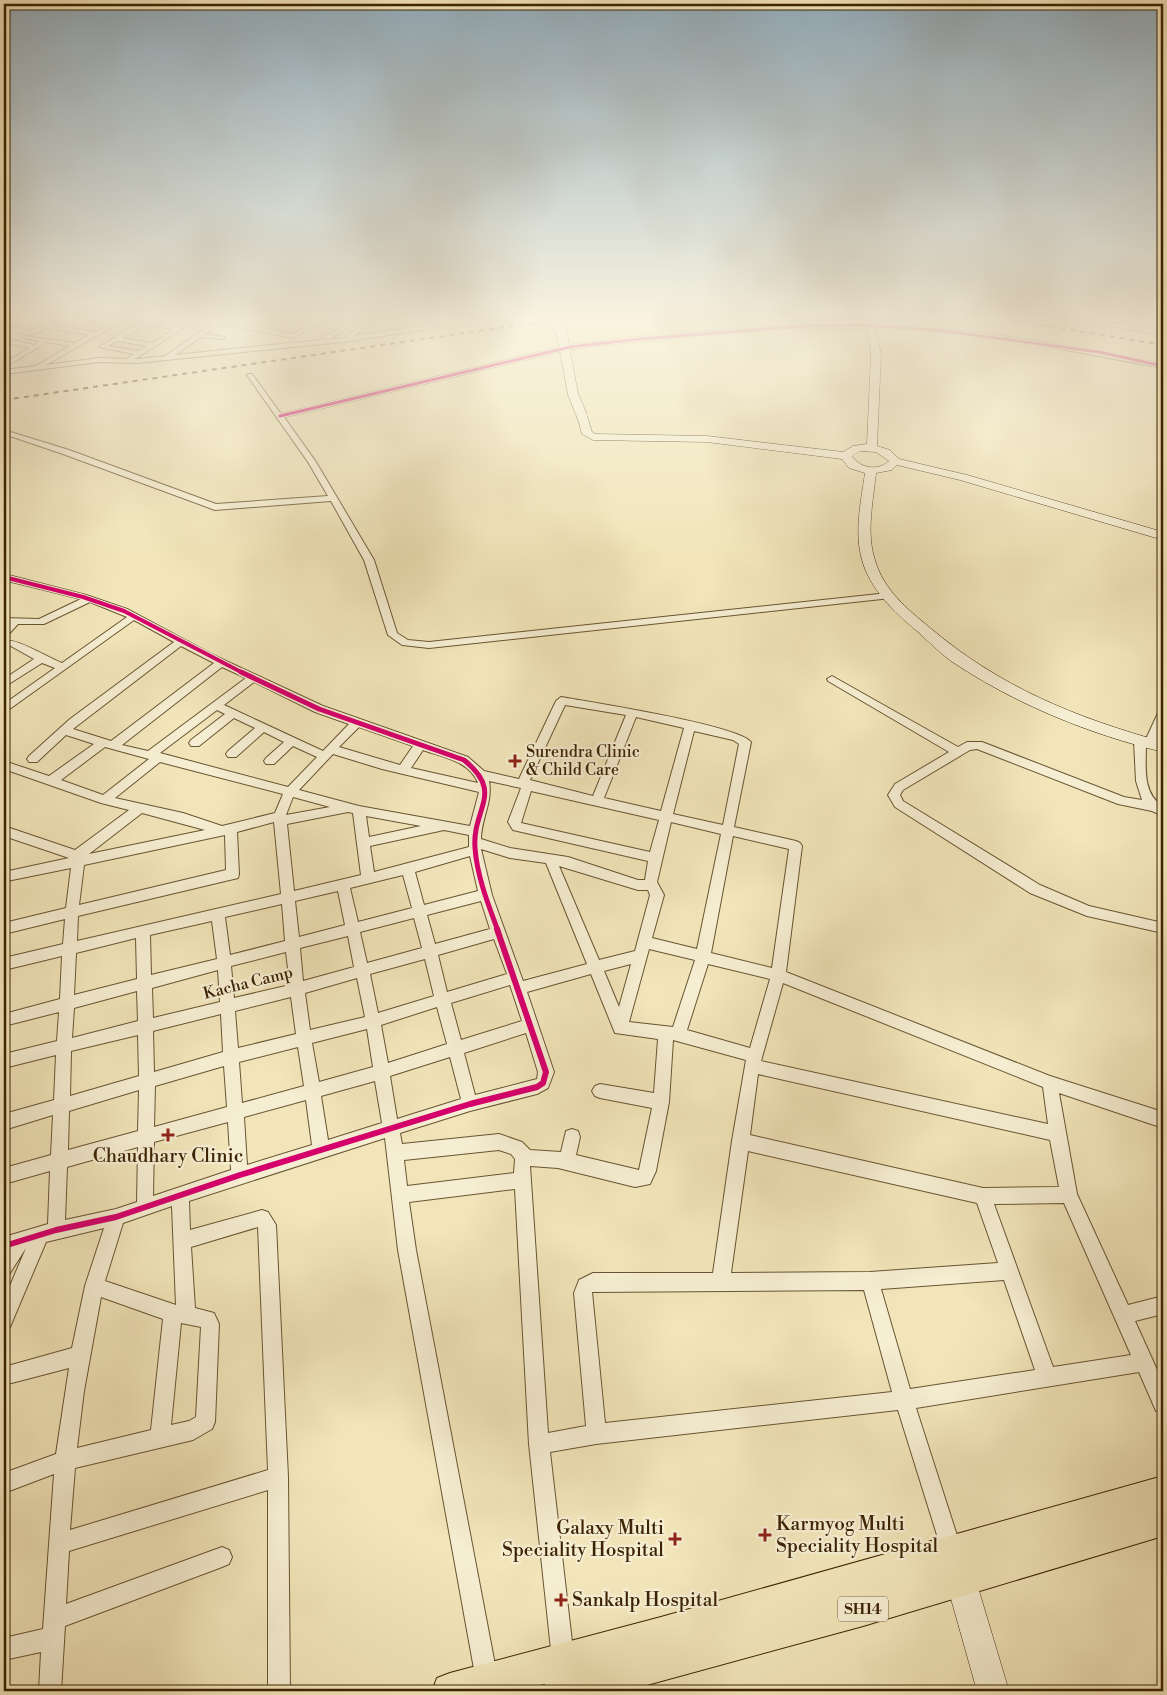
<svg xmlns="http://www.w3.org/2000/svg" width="1167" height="1695" viewBox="0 0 1167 1695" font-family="'Libre Bodoni',serif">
<rect width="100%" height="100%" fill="#f1e5b9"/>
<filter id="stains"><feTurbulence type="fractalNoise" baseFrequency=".004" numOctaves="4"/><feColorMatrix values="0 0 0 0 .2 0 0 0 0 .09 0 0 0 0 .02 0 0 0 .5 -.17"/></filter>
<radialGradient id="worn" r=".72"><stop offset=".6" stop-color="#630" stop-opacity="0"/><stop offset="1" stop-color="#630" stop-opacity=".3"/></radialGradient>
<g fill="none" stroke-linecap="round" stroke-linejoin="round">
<defs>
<g id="street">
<path d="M12,320h9l-13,8c14,2 19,-8 33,-8l-16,10c13,2 23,-10 36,-10l-8,5 42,7 20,-12h22l42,6 9,-6h8l-61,39h2l28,-3 48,-33 -6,-3c17,0 31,6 47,7 7,0 13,-7 22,-7l-14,8 30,6 25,-14h8l-32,18 -73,-14 -15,10 19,3v2l-23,-2 -26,18 145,-15 31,-20h8l-29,19 14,-1 26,-18h8l-24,16 74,-11 -1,-5h6l2,6 -6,3 -86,13 -206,21 -38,-1 -95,12v-4l32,-4 34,-20 -23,-4 -40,24 -3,-2 1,-1 24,-15 -25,-6v-4l30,7 6,-4 -16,-3v-2l51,7 14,-8 -42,-7 -15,7 -28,-4v-6zM121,322l16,2 -38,23 35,7 -7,5 -28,-1 -53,7zM144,325l30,4 -22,14 -30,-5zM117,341l30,5 -8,5 -31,-5z"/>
<path d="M1079,320h16l68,12v4z"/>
<path d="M805,324l2,3 -168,14 -69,8 -286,68 32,45 58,98 23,73 11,7 21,2 459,-49 3,1v4l-462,50 -27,-3 -14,-10 -24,-75 -33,-59 -116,9 -152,-56 -59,-20v-4l65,20 147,54 112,-8 -20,-34 -61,-87 1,-1h4l29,40 289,-69 69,-8z"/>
<path d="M870,324c99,4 196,20 293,40v4l-145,-27 -74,-9 -76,-5z"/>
<path d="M4,574l82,21 41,14 84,45 112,52 145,51 16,14 35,8 37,-78 5,-4c29,5 177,28 190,45l-17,85 62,14 4,2 2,3 -16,126 264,104 113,36v16l-104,-35 18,101 51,111 35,-9v18l-28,7 28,62v30l-7,-2 -17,-39 -223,36 46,143 -3,7 -7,3 -7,-3 -3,-7 -44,-141 -302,34 -46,8 24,207 -3,8 -8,3 -8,-3 -3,-8 -23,-215 -14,-255 -106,13 7,48 84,441h-22l-80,-441 -13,-112 -196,63 1,29 72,-20 6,2 8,13 12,252 2,214h-22v-201l-199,61 -3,53 156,-57 7,3 3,7 -3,7 -7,3 -157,59 -4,65h-22l2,-39 -37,8v-22l39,-9 11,-155 -50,19v-20l52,-19 13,-86 -65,17v-18l68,-19 13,-62 19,-58 -58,14 -36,85 -6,3v-30l22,-52 -16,25 -6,3v-39l44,-13 2,-53 -46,13v-16l47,-13 2,-40 -49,15v-16l50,-14 2,-45 -52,13v-14l53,-13 2,-29 -55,14v-12l56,-15 2,-43 -58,14v-12l59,-14 2,-25 -61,15v-11l62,-15 5,-40 -64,13 -3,-1v-8l65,-14 -65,-22v-10l71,24 54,-40 -28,-7 -97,-34v-8l45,15 45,-32 -28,-9 -29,27h-8l-2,-3 2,-3 41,-37 104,-77 -40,-22 -130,93v-9l51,-36 -13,-5 -38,24v-8l30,-20 -25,-14v-4c8,-2 42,18 53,22l65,-46 -37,-15 -46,22h-26l-10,11 -4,1v-8l3,-4h-3v-6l35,1 42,-20 -77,-19zM181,646l33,17 -103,78 -38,-12zM222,667l24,11 -98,73 -26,-6zM254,682l61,30 34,12 -26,27 -99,-46zM565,705l61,10 -33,81 -63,-16zM217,710l8,4 -34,26 -2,3 2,3h8l35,-28 21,10 -27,23 -2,3 2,3h8l28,-25 20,10 -18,16 -2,3 2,3h8l19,-18 24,11 -29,30 -128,-34zM636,717l48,11 -23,83 -57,-13zM359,727l54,19 -13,19 -61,-18zM694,731l39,9 6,4 -16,81 -50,-11zM105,747l44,12 -46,36 -42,-15zM423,750c19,7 47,11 55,33l-67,-15zM333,754l49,15 97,23 -9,34 -111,-20 -60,-16zM160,762l123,32 -8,19 -53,13 -39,-13 -68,-15zM489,781l32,7 -13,34 5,8 135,31 -3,19h-7l-70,-23 -58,-9 -29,-9c0,-20 12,-37 8,-58zM531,791l128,29 -9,32 -129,-29zM293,797l37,10 -44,8zM348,812l5,1 8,62 -67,16 -7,-67zM142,813l63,17 -116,24zM366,816l55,10 -52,11zM274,822l7,72 -204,47 1,-25 160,-38 1,-4 -2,-42zM671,822l50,12 -24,115 -45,-11 12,-43 -7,-13zM444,830l25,5v12l-95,25 -4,-26zM225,835l1,35 -147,35 5,-40zM733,836l56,13 -17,119 -61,-15zM481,849l29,9 36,5 41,101 -64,17 -31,-86zM470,856l8,35 -54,14 -9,-33zM559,866l79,24h10l2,5 -15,56 -36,9zM403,875l9,33 -54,14 -8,-34zM338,891l7,34 -46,12 -4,-36zM481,901l9,28 -55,15 -8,-29zM282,904l3,37 -55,14 -5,-38zM414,918l8,30 -55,15 -7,-31zM212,921l5,38 -66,16 -1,-40zM348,936l6,31 -51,14 -3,-33zM136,938l1,41 -63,16 2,-42zM494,939l13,35 -60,18 -9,-37zM649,949l46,11 -22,67 -44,-5zM286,952l4,33 -56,13 -3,-32zM425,959l9,37 -56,17 -8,-39zM631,964l-12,43 -15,-36zM708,964l62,15 -20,69 -63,-18zM218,970l2,32 -67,16 -1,-30zM591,974l24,59 43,6 -4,54 -54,-9 -5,2 -3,5 3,5 5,2 52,10 -13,62 -63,-15 4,-18 -2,-6 -6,-2 -6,2 -5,21 -31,-2 -8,-8 -23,-8 -97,10 -2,-11 70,-22 67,-17 11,-6 6,-16 -27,-80zM357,978l8,39 -55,13 -5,-37zM783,983l260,104 5,37 -287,-63zM510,985l12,36 -61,19 -10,-37zM137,991l1,30 -66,17 2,-30zM291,997l5,37 -58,14 -3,-37zM437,1007l10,37 -59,19 -7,-38zM221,1014l2,38 -69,20 -1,-41zM367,1029l6,38 -54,15 -7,-39zM526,1033l12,39 -1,7 -62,16 -11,-42zM138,1035l1,41 -69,20 1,-45zM673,1040l73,20 -14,81 -19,132h-120l-14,7 -5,13 12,133 -38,7 -18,-267 28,2 77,19 15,-3 6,-13 13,-69zM298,1047l6,39 -62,17 -3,-41zM450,1057l11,42 -64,20 -7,-43zM224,1066l3,41 -73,20 1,-41zM758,1074l292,66 9,47 -76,1 -233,-53zM375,1081l7,42 -54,17 -7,-44zM139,1090l-1,41 -70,19 1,-39zM306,1100l6,45 -65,20 -3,-48zM228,1122l3,48 -78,26 1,-54zM138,1147l-1,55 -21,7 -51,11 2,-53zM499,1150l12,4 4,5 -1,14 -107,13 -3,-26zM748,1151l229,52 21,60 -128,9 -139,1zM1064,1203l67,152 -78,12 -59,-163zM172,1206l4,99 -71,-24 18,-58zM258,1227l10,243 -198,60 5,-62 118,-28 19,-11 3,-7 4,-98 -5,-11 -19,-5 -4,-61zM1004,1280l31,90 -125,19 -29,-100zM864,1290l28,102 -287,31 -13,-131zM101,1297l62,22 -12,111 -74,18 7,-57zM181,1323l20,4 -5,90 -7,4 -18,4z"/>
<path d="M832,676l126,71 9,-5h15l142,55 18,3 -6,-19 -2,-40 6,-4 5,4 13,-28 5,-4c0,11 0,34 -13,38l-4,-2c0,21 -4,49 17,61v10l-11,-5 -34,-7 -141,-55 -7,1 -67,40 -3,5 3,6 137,84 49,21 74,17v10l-76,-17 -57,-23 -135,-86 -7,-12 7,-11 54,-32 -121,-71 -1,-2z"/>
</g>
<g id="secondary">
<path d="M802,320h8l-1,3 65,1 7,30 -4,92 13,4 9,9 68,16 196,57v8l-203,-60 -63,-15 -5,5 -16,3c-3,29 -10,60 -1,87 8,29 32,49 54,67 71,60 145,90 234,115v10c-74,-18 -148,-48 -212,-91 -12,-9 -23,-20 -34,-30 -23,-19 -47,-42 -55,-71 -8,-28 -1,-59 3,-87l-16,-5 -7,-9 -135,-17 -114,-2 -11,-6 -5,-18 5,-3 5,3 5,16 3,2 112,2 136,16 10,-6 14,-2 4,-90 -4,-26 -58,1 -8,-2zM860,451l16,1 13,9c-10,10 -29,8 -37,-5z"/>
<path d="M959,1559l10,5 5,10 35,117h-32l-33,-117 5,-10z"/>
</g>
<path id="primary" d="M1163,1476v60l-300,90 -238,65h-83l3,-7 -29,7h-84l5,-13 13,-5 211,-56z"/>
</defs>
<!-- street casing -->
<use href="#street" stroke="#695431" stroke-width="2"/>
<!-- secondary casing -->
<use href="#secondary" stroke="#3c2304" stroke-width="1"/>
<!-- primary casing -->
<use href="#primary" stroke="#3c2304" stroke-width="2"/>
<!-- street -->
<use href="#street" fill="#f6eed2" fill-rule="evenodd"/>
<!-- secondary -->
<use href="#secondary" fill="#f6eed2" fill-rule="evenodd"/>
<!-- primary -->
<use href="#primary" fill="#f1e5b9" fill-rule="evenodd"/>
<!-- rail -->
<g stroke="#3c2304" stroke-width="2" stroke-dasharray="5 5" stroke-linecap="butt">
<path d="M1011,320l152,25"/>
<path d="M4,400l550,-80"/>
</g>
<defs>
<path id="secondary-bridge" d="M552,320l9,10 12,64 9,22"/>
</defs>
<!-- secondary-bridge casing -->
<use href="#secondary-bridge" stroke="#3c2304" stroke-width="11" stroke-linecap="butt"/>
<!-- secondary-bridge -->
<use href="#secondary-bridge" stroke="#f6eed2" stroke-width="10"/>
<defs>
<path id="cycleway-far3" d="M280,416l290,-69 69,-8 166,-13 55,-1 76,5 163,22 64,14"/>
<path id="cycleway-far2" d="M4,577l79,20 41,14 119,62"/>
<path id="cycleway-far1" d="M241,672l78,37 145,51c41,33 8,48 11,88 2,28 13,56 23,83"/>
<path id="cycleway" d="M4,1246l52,-16 60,-13 124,-42 230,-71 67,-17 6,-4 3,-11 -49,-143"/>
</defs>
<!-- cycleway-far3 casing -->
<use href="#cycleway-far3" stroke="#f6eed2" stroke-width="5"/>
<!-- cycleway-far2 casing -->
<use href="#cycleway-far2" stroke="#f6eed2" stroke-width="6"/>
<!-- cycleway-far1 casing -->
<use href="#cycleway-far1" stroke="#f6eed2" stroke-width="8"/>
<!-- cycleway casing -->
<use href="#cycleway" stroke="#f6eed2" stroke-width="9"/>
<!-- cycleway-far3 -->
<use href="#cycleway-far3" stroke="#d6006c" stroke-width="3"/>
<!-- cycleway-far2 -->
<use href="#cycleway-far2" stroke="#d6006c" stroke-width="4"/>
<!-- cycleway-far1 -->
<use href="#cycleway-far1" stroke="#d6006c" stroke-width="5"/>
<!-- cycleway -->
<use href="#cycleway" stroke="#d6006c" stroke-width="6"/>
</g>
<!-- sky -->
<linearGradient id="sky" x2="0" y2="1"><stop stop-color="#93adbc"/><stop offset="0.57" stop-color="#f9f3e0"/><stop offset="1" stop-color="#f9f3e0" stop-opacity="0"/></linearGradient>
<rect width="1167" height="558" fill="url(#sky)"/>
<!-- markers -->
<g fill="#8f2418" stroke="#f6eed2" stroke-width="2">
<path d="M512.5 753.5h5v5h5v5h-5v5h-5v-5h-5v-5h5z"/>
<path d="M165.5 1127.5h5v5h5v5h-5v5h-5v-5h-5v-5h5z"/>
<path d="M762.5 1527.5h5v5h5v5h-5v5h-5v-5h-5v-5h5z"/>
<path d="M672.5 1531.5h5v5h5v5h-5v5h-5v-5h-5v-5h5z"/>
<path d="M558.5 1592.5h5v5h5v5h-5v5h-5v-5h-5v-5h5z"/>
</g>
<g text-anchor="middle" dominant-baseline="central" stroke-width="4.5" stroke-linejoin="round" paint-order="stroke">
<!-- shield labels -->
<rect fill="#f6eed2" stroke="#746042" stroke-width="1" x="838" y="1596.5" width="50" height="25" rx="4"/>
<g font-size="15" font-weight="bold" fill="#3c2304">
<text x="863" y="1609">SH14</text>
</g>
<!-- poi labels -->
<g font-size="16" fill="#3c2304" stroke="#f6eed2" text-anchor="start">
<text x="526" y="752">Surendra Clinic<tspan x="526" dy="18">&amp; Child Care</tspan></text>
</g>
<!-- street labels -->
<g font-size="16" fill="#3c2304" stroke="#f6eed2">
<text transform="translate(248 983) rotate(-14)">Kacha Camp</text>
</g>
<!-- near-poi labels -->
<g font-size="19" fill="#3c2304" stroke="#f6eed2" text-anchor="start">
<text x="168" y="1156" text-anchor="middle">Chaudhary Clinic</text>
<text x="776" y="1524">Karmyog Multi<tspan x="776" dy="22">Speciality Hospital</tspan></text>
<text x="664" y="1528" text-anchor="end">Galaxy Multi<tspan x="664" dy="22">Speciality Hospital</tspan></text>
<text x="572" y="1600">Sankalp Hospital</text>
</g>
</g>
<!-- margin -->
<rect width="1167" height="1695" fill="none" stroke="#f1e5b9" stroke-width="20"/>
<rect x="5" y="5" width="1157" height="1685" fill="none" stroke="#3c2304" stroke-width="2.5"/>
<rect x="10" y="10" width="1147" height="1675" fill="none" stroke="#3c2304"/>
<rect width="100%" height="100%" filter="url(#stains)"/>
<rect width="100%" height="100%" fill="url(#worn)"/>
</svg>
